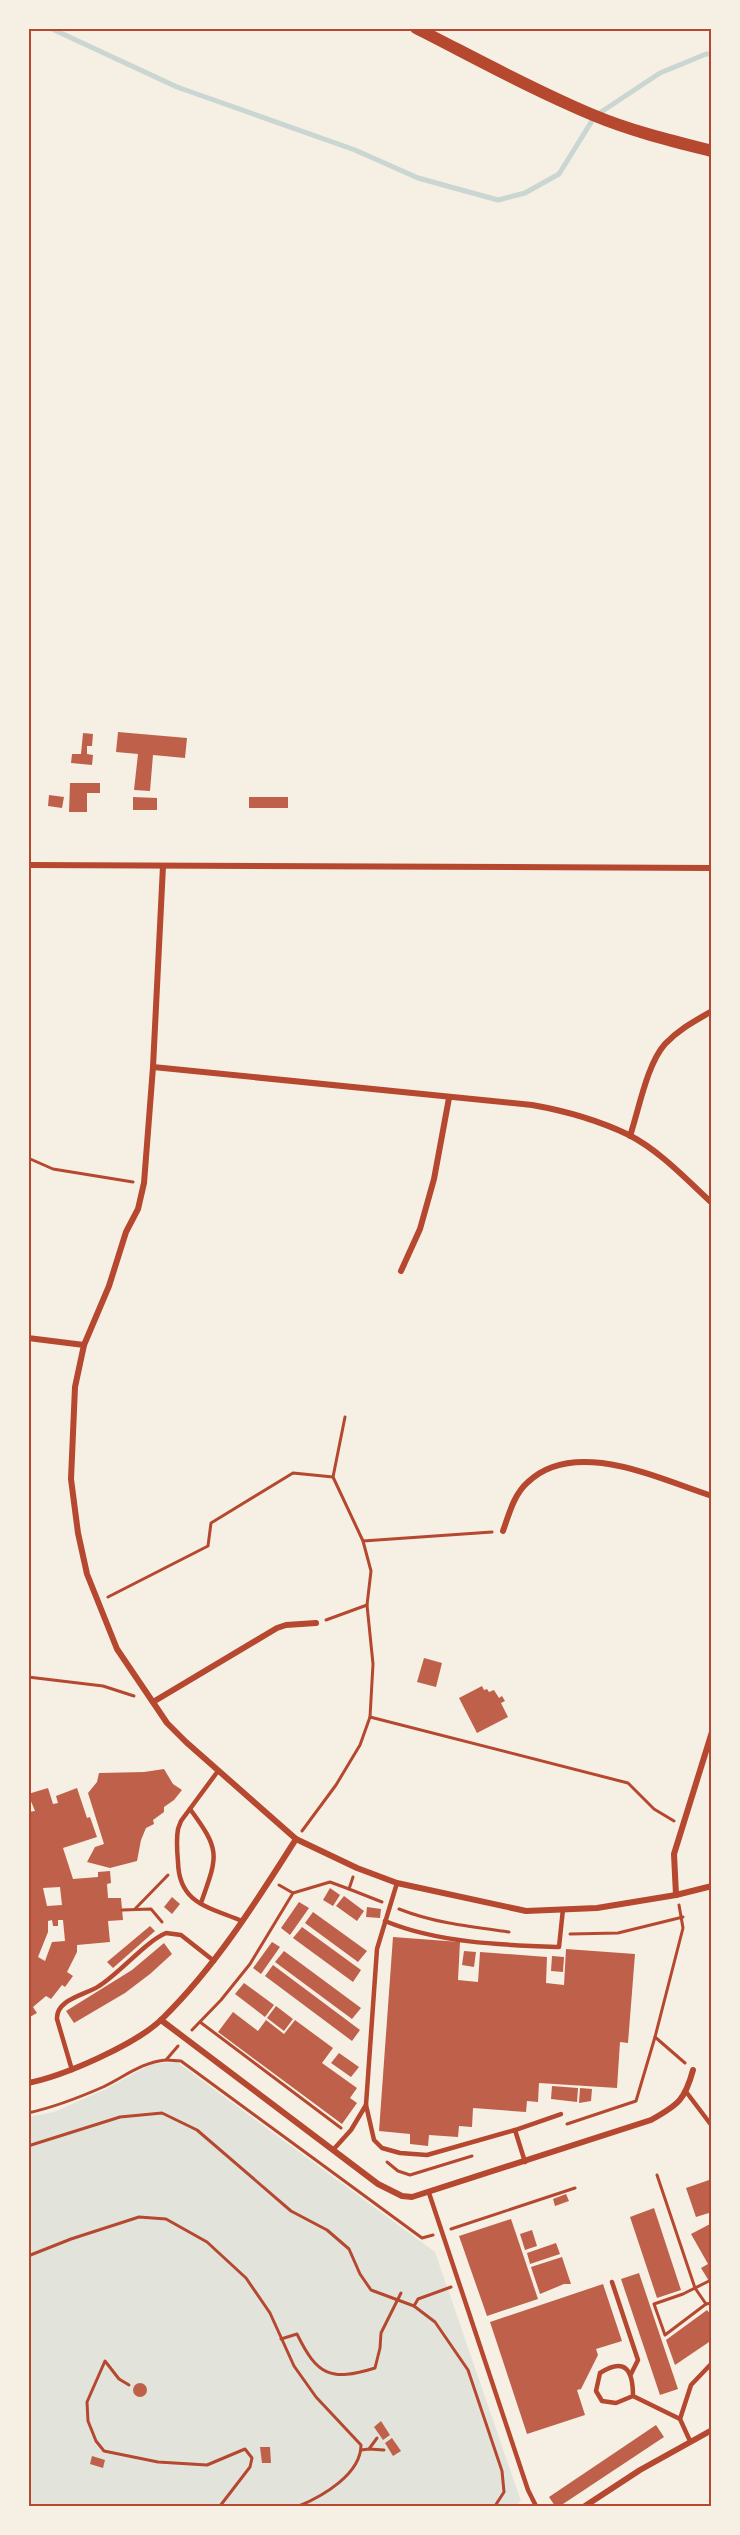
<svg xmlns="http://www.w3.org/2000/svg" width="740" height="2535" viewBox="0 0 740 2535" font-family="Literata,serif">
<rect width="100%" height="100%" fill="#f6efe4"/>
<!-- green -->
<path fill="#e2e4dc" d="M177,2062l258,190 86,249 -6,5h-486l-1,-389 26,-5 52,-23 45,-25z"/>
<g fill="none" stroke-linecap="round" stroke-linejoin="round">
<!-- stream -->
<path stroke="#c9d6d2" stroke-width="5" d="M50,28l127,59 178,63 63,28 80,22 27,-7 34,-19 36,-58 65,-43 46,-19h6"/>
</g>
<!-- building -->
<g fill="#bf614a" fill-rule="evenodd">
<path d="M118,732l69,6 -2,20 -32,-3 -3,36 -16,-1 4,-36 -22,-2z"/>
<path d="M83,733l10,1 -1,12h-5v8l6,1 -1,10 -21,-2 1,-9h9z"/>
<path d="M70,783h30v10h-13v19h-18z"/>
<path d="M49,795l15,2 -2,11 -14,-2z"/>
<path d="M133,797l24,1v12h-24z"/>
<rect x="249" y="797" width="39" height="11"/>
<path d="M424,1658l18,5 -6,24 -19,-5z"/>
<path d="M482,1686l2,4 3,-1 2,3 5,-2 5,8 3,-2 3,5 -4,2 7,14 -31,16 -18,-35z"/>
<path d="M164,1769l9,15 9,6 -8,10 -10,7v5l-11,8 1,4 -8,4 -5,12 -4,21 -27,7 -23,-6 8,-15 9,-3 -16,-51 9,-11 2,-9 45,-1z"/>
<path d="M48,1788l5,16 5,-1 -2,-7 21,-8 10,30 3,-1 7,20 -34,11 10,31 25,-2v-5l12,-1 1,12 -4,1 1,14h13l2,22 -15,1 2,21 -33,3v7l-10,20 6,4 -8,11 -3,-2 -11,14 -5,-3 -13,11 4,6 -9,5v-206l7,-1 -7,-17zM60,1887l2,18 -15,1 -4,-18zM52,1920l1,6h5v-6h5l2,21 -13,1 -7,19 -7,-4 10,-25v-11z"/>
<path d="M330,1888l10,7 -7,11 -10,-6z"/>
<path d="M344,1896l20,15 -7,10 -21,-15z"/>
<path d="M172,1897l8,7 -8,10 -8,-7z"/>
<path d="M299,1902l10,6 -19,27 -9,-7z"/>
<path d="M367,1907l14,2 -1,9 -14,-1z"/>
<path d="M313,1912l54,39 -9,11 -53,-39z"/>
<path d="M150,1926l5,5 -42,37 -6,-6z"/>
<path d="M302,1927l59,43 -8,12 -60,-44z"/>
<path d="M393,1937l67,5 -2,38 20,2 2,-30 67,5 -1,26 18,2 2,-36 69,5 -7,89 -8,-1 -3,46 -78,-5 -1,19 -11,-1 -1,11 -53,-4 -1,19 -13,-1 -1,11 -29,-2 -1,11 -18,-2v-10l-31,-3z"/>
<path d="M272,1942l8,5 -19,27 -8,-6z"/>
<path d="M164,1943l8,11 -22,20 -25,19 -51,30 -8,-12 66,-41z"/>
<path d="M284,1951l77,57 -9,11 -77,-57z"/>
<path d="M464,1951l12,1 -2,15 -12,-2z"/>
<path d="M552,1956l12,1 -1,15 -12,-1z"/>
<path d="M273,1965l87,65 -8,11 -87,-65z"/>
<path d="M244,1983l30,22 -9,12 -30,-23z"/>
<path d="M276,2006l17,13 -9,12 -17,-13z"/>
<path d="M233,2012l25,19 8,-11 18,14 11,-14 38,28 -11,15 35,25 -7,10 7,5 -15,21 -124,-92z"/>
<path d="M339,2053l20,14 -8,10 -20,-14z"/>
<path d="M552,2086l26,2 -1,14 -26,-3z"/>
<path d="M580,2088l12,1 -1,12 -12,2z"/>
<path d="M712,2179v33l-16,5 -10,-29z"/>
<path d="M566,2194l3,7 -14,5 -2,-7z"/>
<path d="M654,2208l27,82 -24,8 -27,-81z"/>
<path d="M511,2219l27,80 -51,17 -28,-80z"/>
<path d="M712,2223v63l-11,-18 7,-4 -17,-30z"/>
<path d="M532,2230l5,16 -12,4 -5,-16z"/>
<path d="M556,2243l4,11 -30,10 -3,-11z"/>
<path d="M562,2257l9,27h-7l-24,10 -9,-27z"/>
<path d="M639,2273l39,116 -18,6 -39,-116z"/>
<path d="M603,2284l19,57 -26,8 2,6 -17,34 -4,1 8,25 -58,19 -37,-112z"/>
<path d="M707,2310l5,6v24l-37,25 -9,-25z"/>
<circle cx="140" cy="2390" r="7"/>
<path d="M381,2421l9,14 -7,5 -9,-13z"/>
<path d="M656,2425l8,12 -104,69h-5l-6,-9z"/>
<path d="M392,2438l9,13 -8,5 -8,-13z"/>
<path d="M260,2447h10l1,16h-9z"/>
<path d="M92,2456l13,4 -2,8 -13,-4z"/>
</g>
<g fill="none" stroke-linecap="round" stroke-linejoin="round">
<!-- path -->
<g stroke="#b5482f" stroke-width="3">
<path d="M28,1158l25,11 80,13"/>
<path d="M363,1541l129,-9"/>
<path d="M108,1597l100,-51 3,-23 82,-50 40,4"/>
<path d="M326,1620l41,-15"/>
<path d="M28,1677l75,9 31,10"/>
<path d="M370,1717l258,66 26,26 20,12"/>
<path d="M302,1831l34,-46 24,-40 10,-28 3,-53 -6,-59 4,-34 -8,-30 -30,-64 12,-60"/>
<path d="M353,1877l-4,12 33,13"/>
<path d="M279,1885l14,8"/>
<path d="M679,1905l4,23 -28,109 30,26"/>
<path d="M135,1909l33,-34"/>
<path d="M399,1909c35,14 73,18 110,23"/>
<path d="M122,1910l29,-1 11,13"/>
<path d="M570,1934l48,-1 65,-16"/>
<path d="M200,2022l141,106"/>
<path d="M192,2030l29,-30 29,-36 43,-71 37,-11 19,7"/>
<path d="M166,2060l15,1 241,177 11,-3"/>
<path d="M28,2113c27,-6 50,-15 75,-26 21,-10 39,-25 63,-27l12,-14"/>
<path d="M567,2124l69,-23 19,-64"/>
<path d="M28,2146l92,-29 42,-4 35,17 94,81 36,19 22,19 11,25 11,16 43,16 21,16 33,48 34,101 2,21 -9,14"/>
<path d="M387,2162l11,9 12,4 62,-19"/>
<path d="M657,2175l38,113 11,16 6,-1"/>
<path d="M451,2229l124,-41"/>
<path d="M28,2256l43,-17 68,-22 27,2 41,23 39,36 24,35 24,53 22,31 45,48c0,29 -38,51 -62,61"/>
<path d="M706,2304l-41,31 -11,-31 29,-10 26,-13"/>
<path d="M414,2306l4,-7 33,-12"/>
<path d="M281,2339l16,-5c20,41 33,48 78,34l5,-20 1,-15 20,-40"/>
<path d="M129,2385l-10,-6 -14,-18 -18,41 1,19 8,20 8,10 54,11 49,3 38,-16 7,9 -2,9 -30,39"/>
<path d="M369,2449l15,1"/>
<path d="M361,2450l8,-1 8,-11"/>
</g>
<!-- service -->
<g stroke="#b5482f" stroke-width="4.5">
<path d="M218,1771l-37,50 -3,8c-2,11 -1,22 0,33 1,42 31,45 64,59"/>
<path d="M190,1809c31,42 28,46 11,94"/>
<path d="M397,1883l-20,66 -11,156 8,35 8,8 18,5 27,2 88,-25 10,32"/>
<path d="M385,1921c53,22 117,24 174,26l4,-38"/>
<path d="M72,2070l-15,-51c-1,-20 29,-24 42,-33 21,-13 46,-44 67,-53l15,2 33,26"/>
<path d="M687,2093l25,33"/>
<path d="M515,2130l46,-16"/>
<path d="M333,2150l18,-20 15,-25"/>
<path d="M429,2193l99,297 8,16"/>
<path d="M612,2282l26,78 -7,14"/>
<path d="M633,2396l-17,7 -14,-2 -6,-10 4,-18c25,-16 33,-3 33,23l47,23"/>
<path d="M690,2441l-10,-22 11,-34 21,-22"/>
</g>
<!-- minor -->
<g stroke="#b5482f" stroke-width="6">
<path d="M28,865l684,3"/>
<path d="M163,866l-10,201 -9,116 -6,26 -12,23 -17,54 -25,59 -9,42 -4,92 7,54 9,41 30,75 50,74 19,19 110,97 61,29 40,15 129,28 71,-3 79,-13 36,-9"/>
<path d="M153,1067l379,38c34,6 66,15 97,30 31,16 57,44 83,68"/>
<path d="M630,1136c9,-27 17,-72 35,-92 14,-15 30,-23 47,-33"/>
<path d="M401,1271l19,-42 14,-50 15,-81"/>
<path d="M28,1338l56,7"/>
<path d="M503,1531c6,-17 11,-37 25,-49 47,-45 131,-3 184,14"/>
<path d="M153,1702l124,-74 9,-3 30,-2"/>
<path d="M676,1895l-2,-41 38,-122"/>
<path d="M161,2020l217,164 24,12 10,1 239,-77c27,-15 34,-20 42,-50"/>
<path d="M28,2083c36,-7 109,-39 135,-65 53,-52 93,-116 133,-179"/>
<path d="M585,2506l55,-36 72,-40"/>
</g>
<!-- secondary -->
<path stroke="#b5482f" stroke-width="12" d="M416,28c59,30 117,62 177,87 38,16 79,26 119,36"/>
</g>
<!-- border -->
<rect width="740" height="2535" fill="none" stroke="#f6efe4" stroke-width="60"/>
<rect x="30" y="30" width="680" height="2475" fill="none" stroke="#b5482f" stroke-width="2"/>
</svg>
